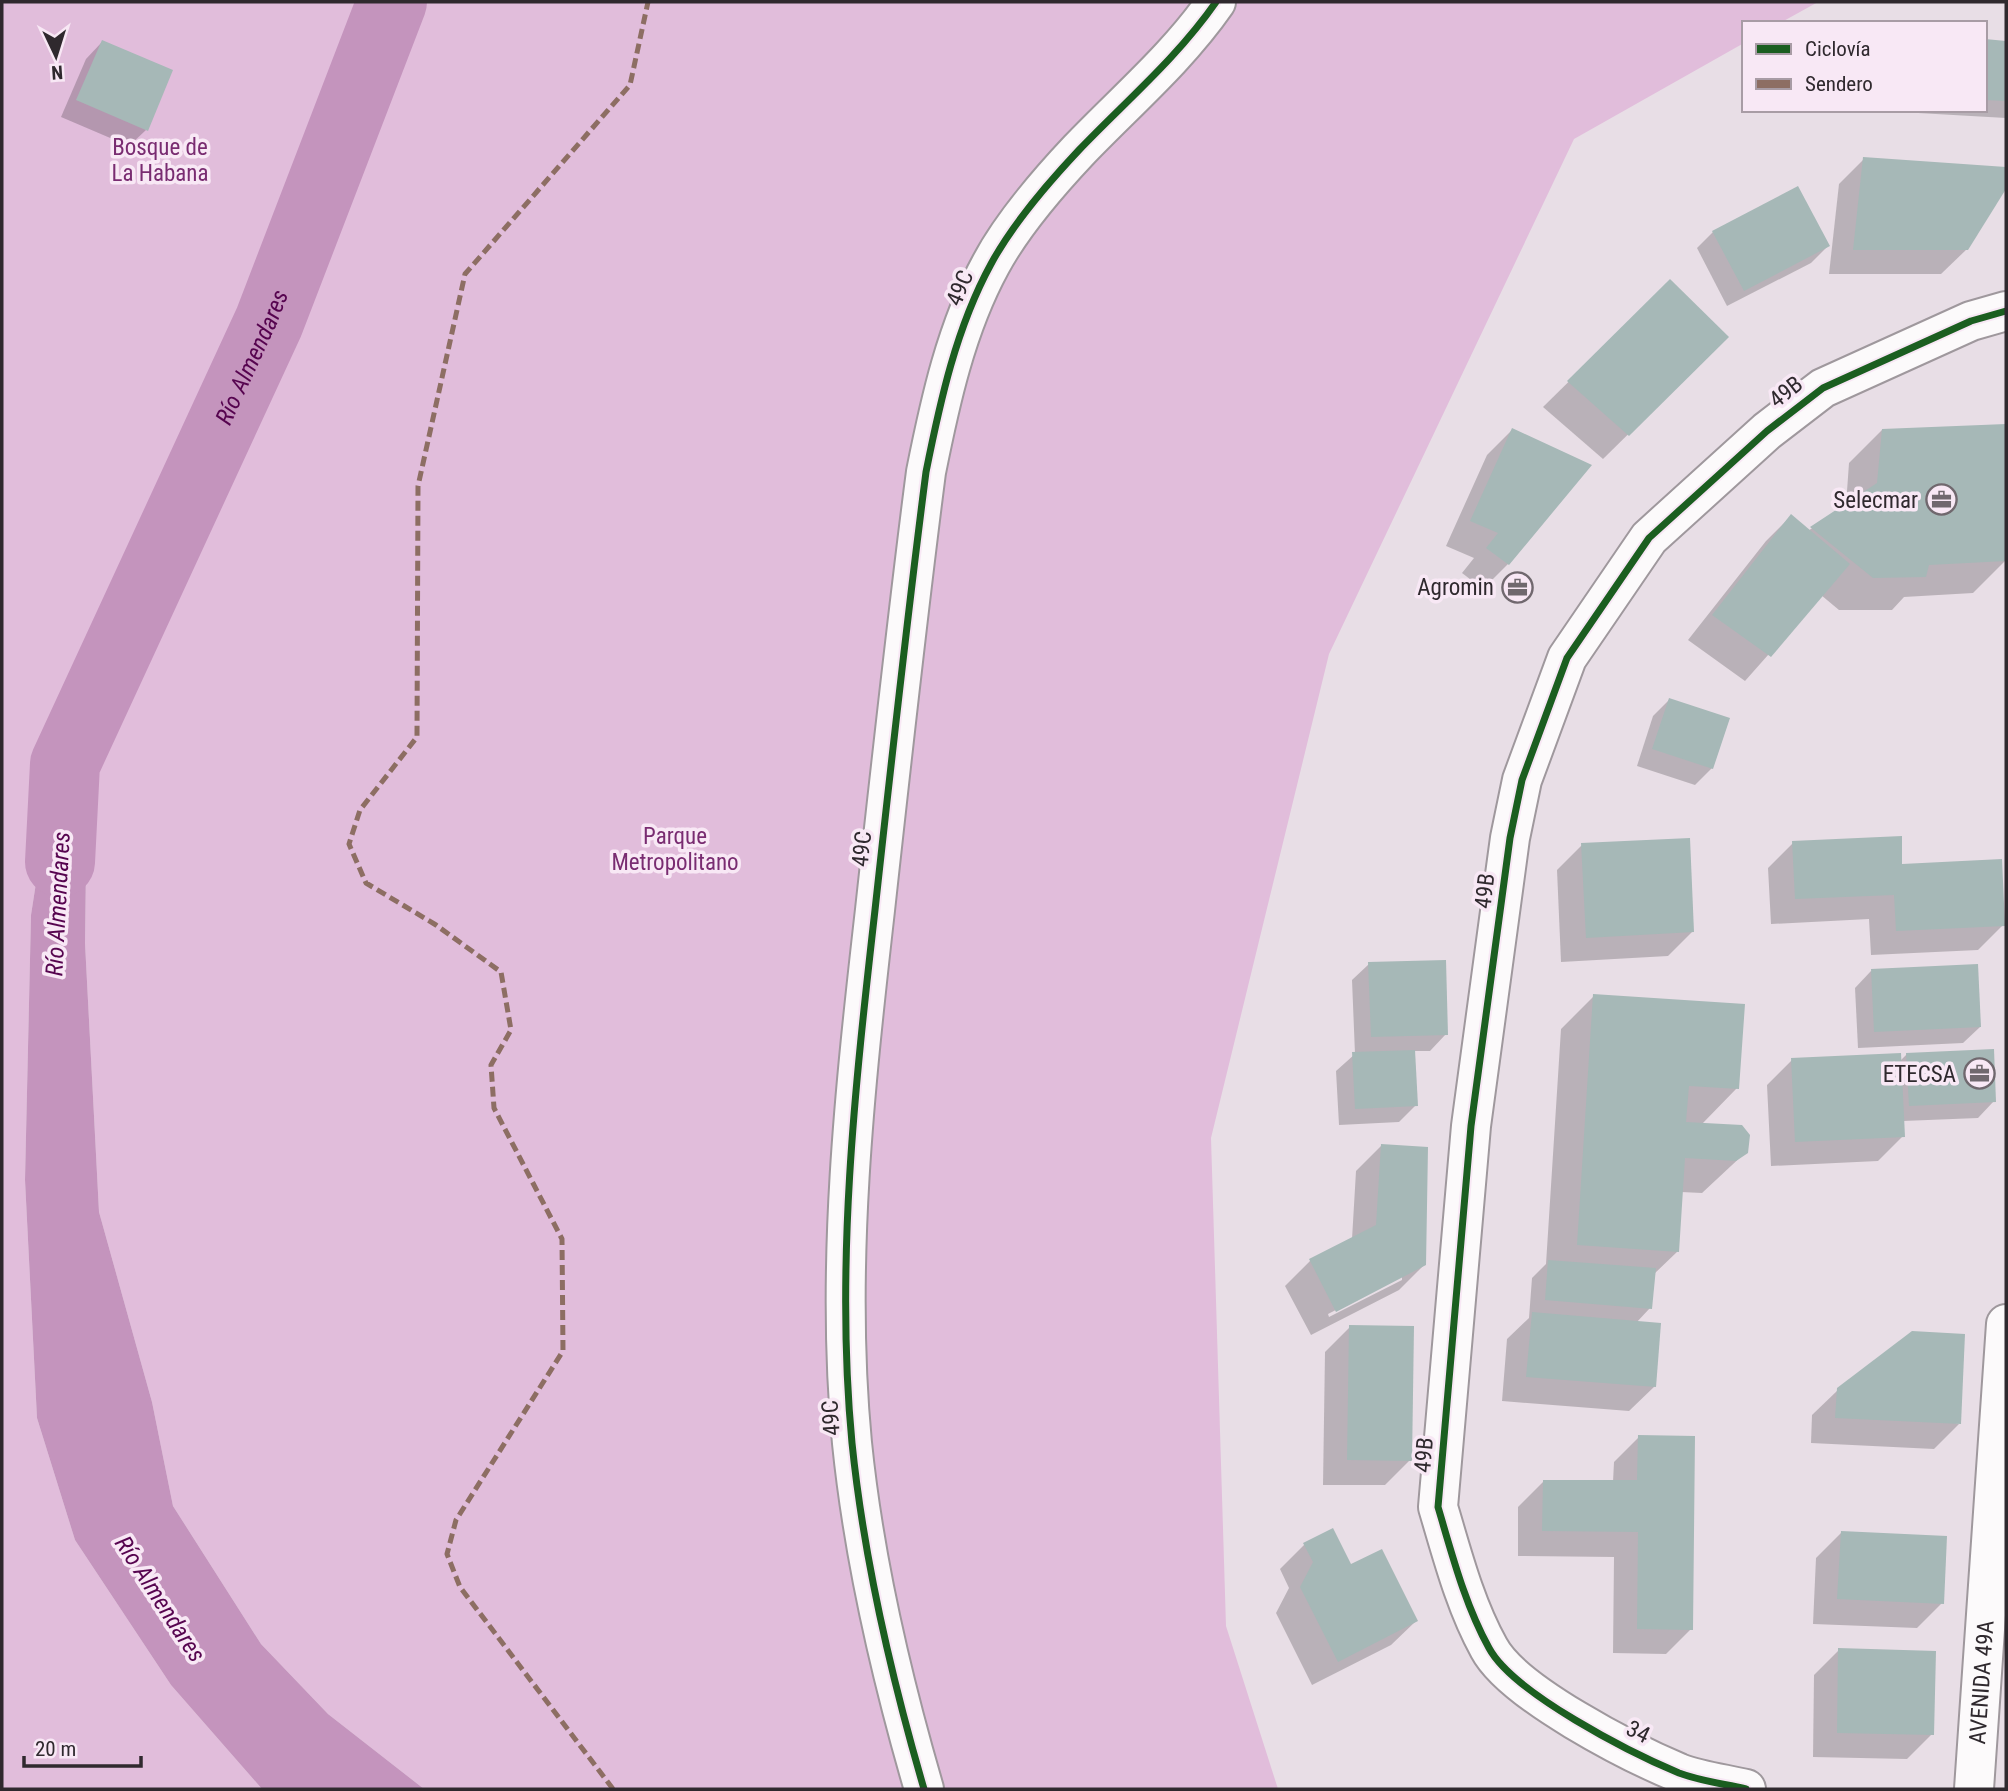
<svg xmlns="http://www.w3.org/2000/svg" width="2008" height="1791" viewBox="0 0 2008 1791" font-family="'Roboto Condensed',sans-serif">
<rect width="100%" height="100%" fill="#e8dee6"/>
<!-- green -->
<path fill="#e1bddb" d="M2,2h1816l-38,21h-36v20l-170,96 -245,515 -118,484 15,488 52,163h-854l-96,-75 -67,-70 -88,-138 -21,-104 -53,-190 -14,-269 1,-76 -21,-101 -27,104 -7,45 -6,265 12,238 38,122 96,145 91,104h-260z"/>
<!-- water -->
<path fill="#c494bd" d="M65,764l21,103 -1,76 14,269 53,190 21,104 88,138 67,70 96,75h-162l-91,-104 -96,-145 -38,-122 -12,-238 6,-265 7,-45z"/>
<!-- shadow -->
<g fill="#0003" fill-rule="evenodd">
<path d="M1985,41l21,2v75l-88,-5v-3h67z"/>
<path d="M102,42l44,88 -17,16 -68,-29 25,-58z"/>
<path d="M1864,159l142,10v17l-39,63 -26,25h-112l10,-90z"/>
<path d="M1713,232l115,14 -17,17 -84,43 -30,-58z"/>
<path d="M1670,282l57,55 -124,122 -60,-52z"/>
<path d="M1512,430l77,35 -81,99 -25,25 -21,-16 12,-15 -28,-12 41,-91z"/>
<path d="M1882,430l124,130 -33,33 -69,4 -12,13h-53l-18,-15 -76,86 -57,-41 78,-99 25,-25 17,15 38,-26 3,-42z"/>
<path d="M1669,700l43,68 -17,17 -58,-19 16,-50z"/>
<path d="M1793,843l108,23 102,59 -25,25 -107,5 -2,-36 -98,5 -3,-56z"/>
<path d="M1582,845l111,86 -25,25 -107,6 -4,-92z"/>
<path d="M1369,964l77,70 -16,17h-17l3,54 -17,17 -60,3 -3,-54 19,-17 -3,-74z"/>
<path d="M1871,971l109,56 -17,16 -105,5 -3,-60z"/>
<path d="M1594,996l143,92 -35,36 44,28 -44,41 -21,-1 -3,59 -25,24 -3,33 -14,15 19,63 -26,25 -127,-10 5,-62 22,-21 3,-40 14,-14 15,-235z"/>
<path d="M1907,1054l87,47 -16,17 -75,3v15l-25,25 -107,5 -4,-81 25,-25 108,1z"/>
<path d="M1381,1146l43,119 -25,25 -88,45 -26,-49 25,-25 42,-22 4,-68zM1402,1276v4l-73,37 -1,-3z"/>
<path d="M1350,1327l60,133 -25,25h-62l2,-133z"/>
<path d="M1838,1390l121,34 -25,25 -123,-6 1,-28z"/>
<path d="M1639,1437l52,192 -25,25 -53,-1 1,-96 -96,-1v-49l25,-25h70l1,-20z"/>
<path d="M1841,1533l101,70 -25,25 -104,-4 3,-66z"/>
<path d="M1305,1544l46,23 65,54 -25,24 -79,40 -36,-72 13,-25 -9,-19z"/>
<path d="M1839,1650l93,84 -25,25 -94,-2 1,-82z"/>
</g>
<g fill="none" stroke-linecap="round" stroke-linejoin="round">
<!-- river -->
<path stroke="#c494bd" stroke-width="70" id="s1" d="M60,862l5,-98 204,-442 123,-320"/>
</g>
<!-- building -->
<g fill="#a6b8b7">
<path d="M1985,39l21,2v60l-21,-1z"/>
<path d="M102,40l71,30 -25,61 -72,-31z"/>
<path d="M1863,157l143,10v22l-38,61h-115z"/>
<path d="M1798,186l32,60 -86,45 -32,-60z"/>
<path d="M1670,279l59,58 -100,99 -62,-55z"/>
<path d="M2006,424v137l-77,4 -3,12 -53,1 -63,-51 67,-44 5,-54z"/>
<path d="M1512,428l80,37 -83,100 -23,-17 12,-15 -28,-12z"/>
<path d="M1791,514l59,50 -79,93 -59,-42z"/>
<path d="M1669,698l61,20 -17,51 -61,-20z"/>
<path d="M1902,836v28l100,-5 3,67 -109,5 -2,-36 -99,4 -3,-58z"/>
<path d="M1690,838l4,94 -108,6 -5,-95z"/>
<path d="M1446,960l2,75 -77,2 -3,-75z"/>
<path d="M1978,964l3,63 -107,5 -3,-63z"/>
<path d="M1593,994l152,10 -6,85 -50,-3 -3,36 56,3 8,10 -2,18 -12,8 -51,-3 -6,94 -102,-7z"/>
<path d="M1994,1049l2,53 -87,4 -3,-53z"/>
<path d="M1415,1050l3,56 -63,3 -3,-57z"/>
<path d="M1901,1053l4,84 -110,5 -4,-84z"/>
<path d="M1381,1144l47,3 -2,118 -90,47 -27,-53 67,-34z"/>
<path d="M1548,1260l108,8 -4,41 -107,-9z"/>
<path d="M1532,1312l129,11 -5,64 -130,-10z"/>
<path d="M1349,1325l65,1 -2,135 -65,-1z"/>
<path d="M1912,1331l53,3 -4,90 -126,-6 2,-30z"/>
<path d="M1638,1435l57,1 -2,194 -56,-1 1,-97 -96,-1 1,-51h94z"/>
<path d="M1333,1528l18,36 31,-15 36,72 -80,41 -38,-75 13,-25 -10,-19z"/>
<path d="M1841,1531l106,5 -3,68 -107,-5z"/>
<path d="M1838,1648l98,3 -2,84 -97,-2z"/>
</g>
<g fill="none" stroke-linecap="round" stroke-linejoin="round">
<defs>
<g id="minor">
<path d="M1746,1789c-21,-5 -46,-8 -67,-16 -48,-20 -166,-80 -190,-125 -24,-43 -37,-94 -51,-141l33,-381 39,-288 12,-58 45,-122 82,-120 118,-107 56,-43 148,-67 35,-10"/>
<path id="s2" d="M1974,1789l32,-465"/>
</g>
<path id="tertiary" d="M924,1789c-33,-113 -60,-228 -72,-346 -17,-177 3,-357 23,-533 16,-146 32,-292 51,-438 14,-70 30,-144 65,-208 22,-41 56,-80 88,-114 47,-49 98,-92 137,-148"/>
</defs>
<!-- minor casing -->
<use href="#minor" stroke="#9f989d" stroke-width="42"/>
<!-- tertiary casing -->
<use href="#tertiary" stroke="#9f989d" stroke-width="42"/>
<!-- minor -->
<use href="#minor" stroke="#fcfafb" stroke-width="38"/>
<!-- tertiary -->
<use href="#tertiary" stroke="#fcfafb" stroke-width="38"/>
<!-- quiet -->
<path stroke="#8d6e63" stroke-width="5" stroke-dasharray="10 5" stroke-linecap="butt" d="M613,1789l-153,-202 -13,-33 9,-34 107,-169 -1,-112 -68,-131 -3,-43 20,-35 -10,-58 -65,-47 -70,-42 -17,-39 11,-34 57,-73 1,-251 47,-212 165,-189 18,-83"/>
<defs>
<g id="cycleway">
<path d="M924,1789c-33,-113 -60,-228 -72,-346 -17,-177 3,-357 23,-533 16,-146 32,-292 51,-438 14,-70 30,-144 65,-208 22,-41 56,-80 88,-114 47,-49 98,-92 137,-148"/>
<path d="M1746,1789c-21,-5 -46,-8 -67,-16 -48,-20 -166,-80 -190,-125 -24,-43 -37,-94 -51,-141l33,-381 39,-288 12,-58 45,-122 82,-120 118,-107 56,-43 148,-67 35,-10"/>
</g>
</defs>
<!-- cycleway casing -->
<use href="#cycleway" stroke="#f8e8f5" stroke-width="11"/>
<!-- cycleway -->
<use href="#cycleway" stroke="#1b5e20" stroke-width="7"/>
</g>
<!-- icons -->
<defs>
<symbol id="office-ring" viewBox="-11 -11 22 22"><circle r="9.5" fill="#f8e8f5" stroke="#70686e" stroke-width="1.5"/><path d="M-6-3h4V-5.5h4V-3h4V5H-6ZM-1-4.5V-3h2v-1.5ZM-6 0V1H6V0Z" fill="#70686e"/></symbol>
</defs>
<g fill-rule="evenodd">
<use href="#office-ring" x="1924" y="482" width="35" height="35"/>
<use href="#office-ring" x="1500" y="570" width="35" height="35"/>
<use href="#office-ring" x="1962" y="1056" width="35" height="35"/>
</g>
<g text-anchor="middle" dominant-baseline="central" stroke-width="7" stroke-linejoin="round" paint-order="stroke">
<!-- park labels -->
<g font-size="23" fill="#792c71" stroke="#f8e8f5">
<text x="160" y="147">Bosque de<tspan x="160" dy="26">La Habana</tspan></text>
<text x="675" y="836">Parque<tspan x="675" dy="26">Metropolitano</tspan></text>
</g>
<!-- street labels -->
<g font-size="23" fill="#2f292e" stroke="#f8e8f5">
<text transform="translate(960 288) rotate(-67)">49C</text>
<text transform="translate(1786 392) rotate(-38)">49B</text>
<text transform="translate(862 849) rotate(-84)">49C</text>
<text transform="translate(1485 891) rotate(-83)">49B</text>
<text transform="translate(831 1418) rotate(-94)">49C</text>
<text transform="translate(1424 1455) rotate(-85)">49B</text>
<text stroke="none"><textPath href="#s2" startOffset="107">AVENIDA 49A</textPath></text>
<text transform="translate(1638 1732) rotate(26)">34</text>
</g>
<!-- poi labels -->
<g font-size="23" fill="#2f292e" stroke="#f8e8f5" text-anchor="end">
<text x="1918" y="500">Selecmar</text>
<text x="1494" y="587">Agromin</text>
<text x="1956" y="1074">ETECSA</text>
</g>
<!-- water labels -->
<g font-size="24" font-style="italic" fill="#56044f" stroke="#f8e8f5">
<text stroke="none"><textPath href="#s1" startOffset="546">Río Almendares</textPath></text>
<text transform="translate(58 904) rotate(-87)">Río Almendares</text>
<text transform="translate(160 1599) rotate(57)">Río Almendares</text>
</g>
</g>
<!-- border -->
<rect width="2008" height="1791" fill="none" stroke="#2f292e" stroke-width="7"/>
<!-- legend -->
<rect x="1742" y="21" width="245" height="91" fill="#f8e8f5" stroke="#a89ca5" stroke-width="2"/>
<rect x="1756" y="44" width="35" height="10" fill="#1b5e20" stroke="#a89ca5" stroke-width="2"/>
<text x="1805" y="56" font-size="21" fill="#2f292e">Ciclovía</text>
<rect x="1756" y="79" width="35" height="10" fill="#8d6e63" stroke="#a89ca5" stroke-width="2"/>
<text x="1805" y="91" font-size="21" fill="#2f292e">Sendero</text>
<!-- north arrow -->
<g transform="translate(56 56) rotate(176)" stroke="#f8e8f5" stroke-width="5" paint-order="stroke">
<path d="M0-5L12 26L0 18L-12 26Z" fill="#2f292e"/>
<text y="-10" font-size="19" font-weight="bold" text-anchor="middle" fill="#2f292e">N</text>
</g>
<!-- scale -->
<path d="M24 1756v10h117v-10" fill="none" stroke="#2f292e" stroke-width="3.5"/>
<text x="35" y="1756" font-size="21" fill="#2f292e" stroke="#f8e8f5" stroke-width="5" paint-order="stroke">20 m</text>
</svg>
